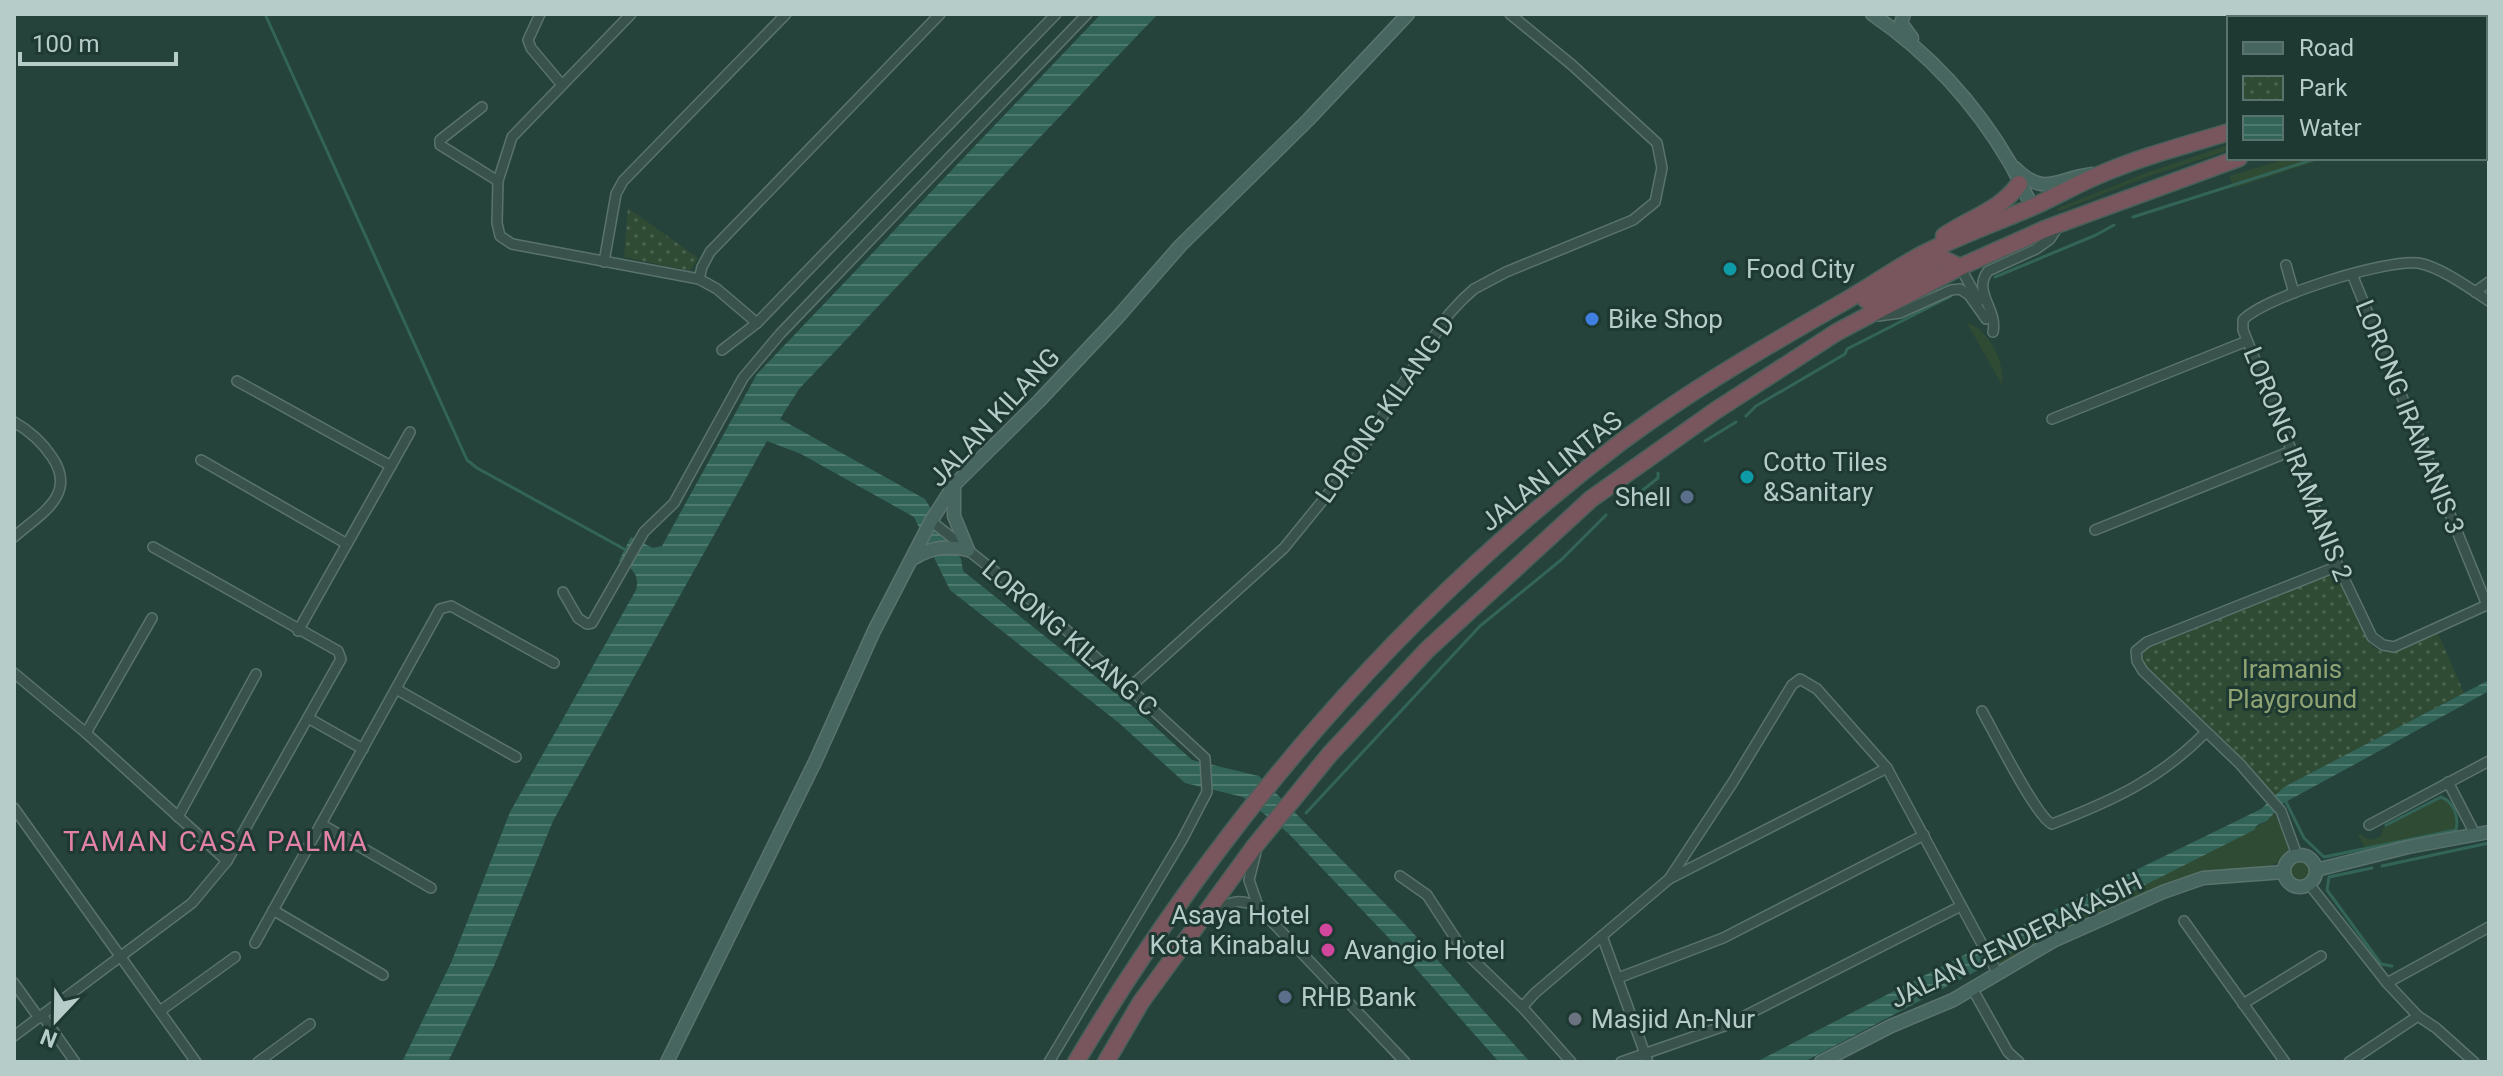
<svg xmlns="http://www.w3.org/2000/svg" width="2503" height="1076" viewBox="0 0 2503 1076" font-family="Roboto,sans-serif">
<defs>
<pattern id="park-dots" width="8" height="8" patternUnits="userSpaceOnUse" patternTransform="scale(2)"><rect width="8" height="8" fill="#2f4b34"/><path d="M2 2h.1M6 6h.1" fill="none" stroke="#4b6450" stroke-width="1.8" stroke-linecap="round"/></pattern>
<pattern id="water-rules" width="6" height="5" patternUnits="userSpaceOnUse" patternTransform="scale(2)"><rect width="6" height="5" fill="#336458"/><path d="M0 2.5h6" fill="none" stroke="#4e796e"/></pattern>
</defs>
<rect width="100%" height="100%" fill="#25433b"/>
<!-- grass -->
<g fill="#2f4b34">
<path d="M2229,145v5l-80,26 -90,35 -3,-2 93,-37z"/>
<path d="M2290,158h36l-92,30 -5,-12z"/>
<path d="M1967,323c21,5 39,41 35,62z"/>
<path d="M2441,798c12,4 17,19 14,31l-90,19 -7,-13 3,-1c6,7 13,7 20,2l3,-10z"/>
<path d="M2274,813l15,32c-1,32 -68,23 -92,29 -24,5 -46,17 -68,28 -43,20 -86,41 -128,63l-4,-5 270,-139z"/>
<circle cx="2300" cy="871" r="12"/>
</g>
<!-- park -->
<g fill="url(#park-dots)">
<path d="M628,208l70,50 -8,13 -66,-14z"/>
<path d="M2326,575l16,7 29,64c21,15 46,-4 67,-13l26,60 -180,94 -9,8 -32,-36 -96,-92c-6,-7 -6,-13 0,-20z"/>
</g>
<!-- water -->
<g fill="url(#water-rules)">
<path d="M1101,14h57l-359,375 -19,30 145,80 36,60 2,12 168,134 61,55 67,16 144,146 127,140h-31l-112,-126 -99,-103 -45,-36 -58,-14 -66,-60 -169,-133 -36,-73 -113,-63 -34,-13 -214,380 -59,145 -46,96h-46l49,-99 59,-151 126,-222c4,-16 -4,-22 -17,-29l12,-24 22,11 9,-2 95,-172z"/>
<path d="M2489,680v11l-207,113 -15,17 -10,4 -3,5 -236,119 -214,113h-48l255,-131 250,-122 23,-22z"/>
</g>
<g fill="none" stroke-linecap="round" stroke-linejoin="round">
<!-- stream -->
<g stroke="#336458" stroke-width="3">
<path d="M265,14l202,446 10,8 149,82"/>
<path d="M2485,121l4,-1"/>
<path d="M2133,217l185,-59"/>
<path d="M1995,277l101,-42 18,-10"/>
<path d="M1746,416l10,-10 89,-52 2,-5 104,-53"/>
<path d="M1705,441l31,-19"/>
<path d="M1639,493l19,-15v-5"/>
<path d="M2285,800l19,38 20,19 132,-27c3,-13 -2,-28 -15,-33l-55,28"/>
<path d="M1306,813l174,-187 81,-66 45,-45"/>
<path d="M2382,866l107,-23"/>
<path d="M2372,868l-43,9 -2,13 54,74 11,2"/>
</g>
<defs>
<g id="street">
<path d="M540,14l-12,26 3,8 31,37"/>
<path d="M631,14l-119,123 -14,44 -1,42 3,13 12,8 187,35 18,10 40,34 299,-309"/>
<path d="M482,107l-42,33v5l58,36"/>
<path d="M604,262l12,-68 7,-13 163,-167"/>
<path d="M2286,265l8,28"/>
<path d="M1960,267l19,34"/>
<path d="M2352,274l135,331"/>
<path d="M699,279l3,-12 8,-15 230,-238"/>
<path d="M2475,292l14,-10"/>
<path d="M2489,301c-18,-12 -50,-35 -71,-38 -32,-4 -154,34 -175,57v10l95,236 34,71 11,8 11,2 95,-43"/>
<path d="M1878,316l22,-3 51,-23 9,-1 9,6 17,24"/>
<path d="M1993,332c5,-23 -21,-40 -5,-61l48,-22 14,-10 9,-14"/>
<path d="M722,350l35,-27"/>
<path d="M237,381l154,85"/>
<path d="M2052,419l195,-78"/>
<path d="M14,422c16,9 28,20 38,35 26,38 -12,57 -38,80"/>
<path d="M201,460l146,84"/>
<path d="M931,521l119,94 155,143 2,34 -25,48 -133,222"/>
<path d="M2095,530l196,-79"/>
<path d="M563,592l15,26 9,6 5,-1 52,-91 30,-29 69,-125 37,-44 307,-320"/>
<path d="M298,631l112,-199"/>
<path d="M14,673l72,60 141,128"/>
<path d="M1129,688l155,-140 70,-86 68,-108 27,-40 14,-15 11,-10 32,-17 127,-52 22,-18 7,-34 -5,-25 -85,-78 -62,-51"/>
<path d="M396,689l120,68"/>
<path d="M1982,711c12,21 54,106 70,113 60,-23 108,-45 153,-91"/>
<path d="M308,718l55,31"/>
<path d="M86,733l66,-115"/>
<path d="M2448,782l27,52"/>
<path d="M14,808l182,254"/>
<path d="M178,817l78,-143"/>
<path d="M321,824l110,64"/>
<path d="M2369,825l120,-64"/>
<path d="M1256,852l-7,28 9,26"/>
<path d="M2297,855l-16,-44 -41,-47 -97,-93 -6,-10 -1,-10 11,-9 191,-76"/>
<path d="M1400,876l27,19 36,55 61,59"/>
<path d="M1669,879l64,-97 59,-97 8,-6 17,10 70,79 110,204"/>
<path d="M2309,884l78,99 31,33 18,12 38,34"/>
<path d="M273,910l110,65"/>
<path d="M1213,912c16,-11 30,-15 47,-3l145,153"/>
<path d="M2184,921l101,141"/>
<path d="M1602,936l46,126"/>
<path d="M255,943l185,-334 11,-3 103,57"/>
<path d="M1618,978l105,-40 201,-103"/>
<path d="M14,983l25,35"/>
<path d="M2387,983l102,-56"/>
<path d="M1973,990l35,62 11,10"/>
<path d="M2243,1004l78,-48"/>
<path d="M160,1011l75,-54"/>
<path d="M42,1015l33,47"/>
<path d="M14,1036l178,-133 35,-42 114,-202 -3,-8 -185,-104"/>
<path d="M258,1062l52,-38"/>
<path d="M1571,1062l-47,-53v-4l11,-12 134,-114 218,-111"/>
<path d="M1621,1062l106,-37 234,-119"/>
<path d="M2349,1062l69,-46"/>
</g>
<g id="secondary">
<path d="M1872,14c57,39 103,89 138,149 8,14 14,29 23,44"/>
<path d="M1904,14l-3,9 11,15"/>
<path d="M2015,168c30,30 41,10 78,6"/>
<path d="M954,488v28l14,34"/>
<path d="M914,558c18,-11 34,-13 54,-8"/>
<circle cx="2300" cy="871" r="16"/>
<path d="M2316,870l92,-23 81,-15"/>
<path d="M667,1062l148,-300 59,-131 57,-110 23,-36 85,-84 78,-83 63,-72 128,-126 100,-106"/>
<path d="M1821,1062l70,-36 62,-26 100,-59 110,-49 40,-14 81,-6"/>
</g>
<g id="highway">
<path d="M2485,70l4,-1"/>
<path d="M2485,99l4,-1"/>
<path d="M1944,236c26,-18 57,-26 75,-52"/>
<path d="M1866,300l69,-38 8,-3 17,8"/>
<path d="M1076,1062c142,-238 324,-452 545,-620 71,-53 149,-98 226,-142 26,-15 51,-33 78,-47 34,-17 70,-30 105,-45 23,-10 45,-23 69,-33 41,-18 87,-30 130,-43"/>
<path d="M1106,1062l35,-60 113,-155 76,-93 97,-104 164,-151 124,-88 122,-79 123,-65 85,-38 194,-71"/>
</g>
</defs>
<!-- street casing -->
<use href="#street" stroke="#5a736d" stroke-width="12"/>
<!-- secondary casing -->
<use href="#secondary" stroke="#5a736d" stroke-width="15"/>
<!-- highway casing -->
<use href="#highway" stroke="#47605a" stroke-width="19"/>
<!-- street -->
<use href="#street" stroke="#39524c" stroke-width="9"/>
<!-- secondary -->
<use href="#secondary" stroke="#476660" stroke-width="12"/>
<!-- highway -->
<use href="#highway" stroke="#79565d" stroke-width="16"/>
</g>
<!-- markers -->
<g fill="#0f9aa8" stroke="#1e3832" stroke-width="3">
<circle cx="1730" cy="269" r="8"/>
<circle cx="1747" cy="477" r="8"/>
</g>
<circle fill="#3f7fe0" stroke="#1e3832" stroke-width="3" cx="1592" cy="319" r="8"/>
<g fill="#5c6f8a" stroke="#1e3832" stroke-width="3">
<circle cx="1687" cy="497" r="8"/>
<circle cx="1285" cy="997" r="8"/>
</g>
<g fill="#d1479c" stroke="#1e3832" stroke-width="3">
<circle cx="1326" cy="930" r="8"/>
<circle cx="1328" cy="950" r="8"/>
</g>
<circle fill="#6b7280" stroke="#1e3832" stroke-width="3" cx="1575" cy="1019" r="8"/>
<g text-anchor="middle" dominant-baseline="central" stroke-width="6" stroke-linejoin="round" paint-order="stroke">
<!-- poi labels -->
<g font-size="26" fill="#b6ccc8" stroke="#1e3832" text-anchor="start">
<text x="1746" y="269">Food City</text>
<text x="1608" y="319">Bike Shop</text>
<text x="1763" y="462">Cotto Tiles<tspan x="1763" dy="30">&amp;Sanitary</tspan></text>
<text x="1671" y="497" text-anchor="end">Shell</text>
<text x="1310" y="915" text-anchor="end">Asaya Hotel<tspan x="1310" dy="30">Kota Kinabalu</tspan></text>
<text x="1344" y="950">Avangio Hotel</text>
<text x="1301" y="997">RHB Bank</text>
<text x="1591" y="1019">Masjid An-Nur</text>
</g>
<!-- street labels -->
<g font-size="26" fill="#b6ccc8" stroke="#1e3832">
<text transform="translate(1385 409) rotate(-55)">LORONG KILANG D</text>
<text transform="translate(994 417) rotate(-47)">JALAN KILANG</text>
<text transform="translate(2410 417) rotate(68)">LORONG IRAMANIS 3</text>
<text transform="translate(2298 464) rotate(68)">LORONG IRAMANIS 2</text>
<text transform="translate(1551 471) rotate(-39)">JALAN LINTAS</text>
<text transform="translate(1070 638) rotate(41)">LORONG KILANG C</text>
<text transform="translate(2016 940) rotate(-26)">JALAN CENDERAKASIH</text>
</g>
<!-- park labels -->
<g font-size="26" fill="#90a373" stroke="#1e3832">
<text x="2292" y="669">Iramanis<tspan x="2292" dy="30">Playground</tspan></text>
</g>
<!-- neighbourhood labels -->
<g font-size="28" letter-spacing="2" fill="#e282a7" stroke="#1e3832">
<text x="216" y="841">TAMAN CASA PALMA</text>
</g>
</g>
<!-- border -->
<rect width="2503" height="1076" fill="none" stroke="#b6ccc8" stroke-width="32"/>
<!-- legend -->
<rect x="2227" y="16" width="260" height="144" fill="#1e3832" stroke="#5b736e" stroke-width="2"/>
<rect x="2243" y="42" width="40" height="12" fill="#476660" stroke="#5b736e" stroke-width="2"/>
<text x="2299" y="56" font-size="24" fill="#b6ccc8">Road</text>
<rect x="2243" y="76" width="40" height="24" fill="url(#park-dots)" stroke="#5b736e" stroke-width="2"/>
<text x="2299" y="96" font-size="24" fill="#b6ccc8">Park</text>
<rect x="2243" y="116" width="40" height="24" fill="url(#water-rules)" stroke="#5b736e" stroke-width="2"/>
<text x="2299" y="136" font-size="24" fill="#b6ccc8">Water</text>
<!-- north arrow -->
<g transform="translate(56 1020) rotate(202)" stroke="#1e3832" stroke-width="6" paint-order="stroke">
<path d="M0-6L14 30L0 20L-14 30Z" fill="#b6ccc8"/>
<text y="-12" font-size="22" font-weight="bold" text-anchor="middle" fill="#b6ccc8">N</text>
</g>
<!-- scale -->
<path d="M20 52v12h156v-12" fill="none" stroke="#b6ccc8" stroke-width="4"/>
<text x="32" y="52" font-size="24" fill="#b6ccc8" stroke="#1e3832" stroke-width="6" paint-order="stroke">100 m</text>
</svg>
